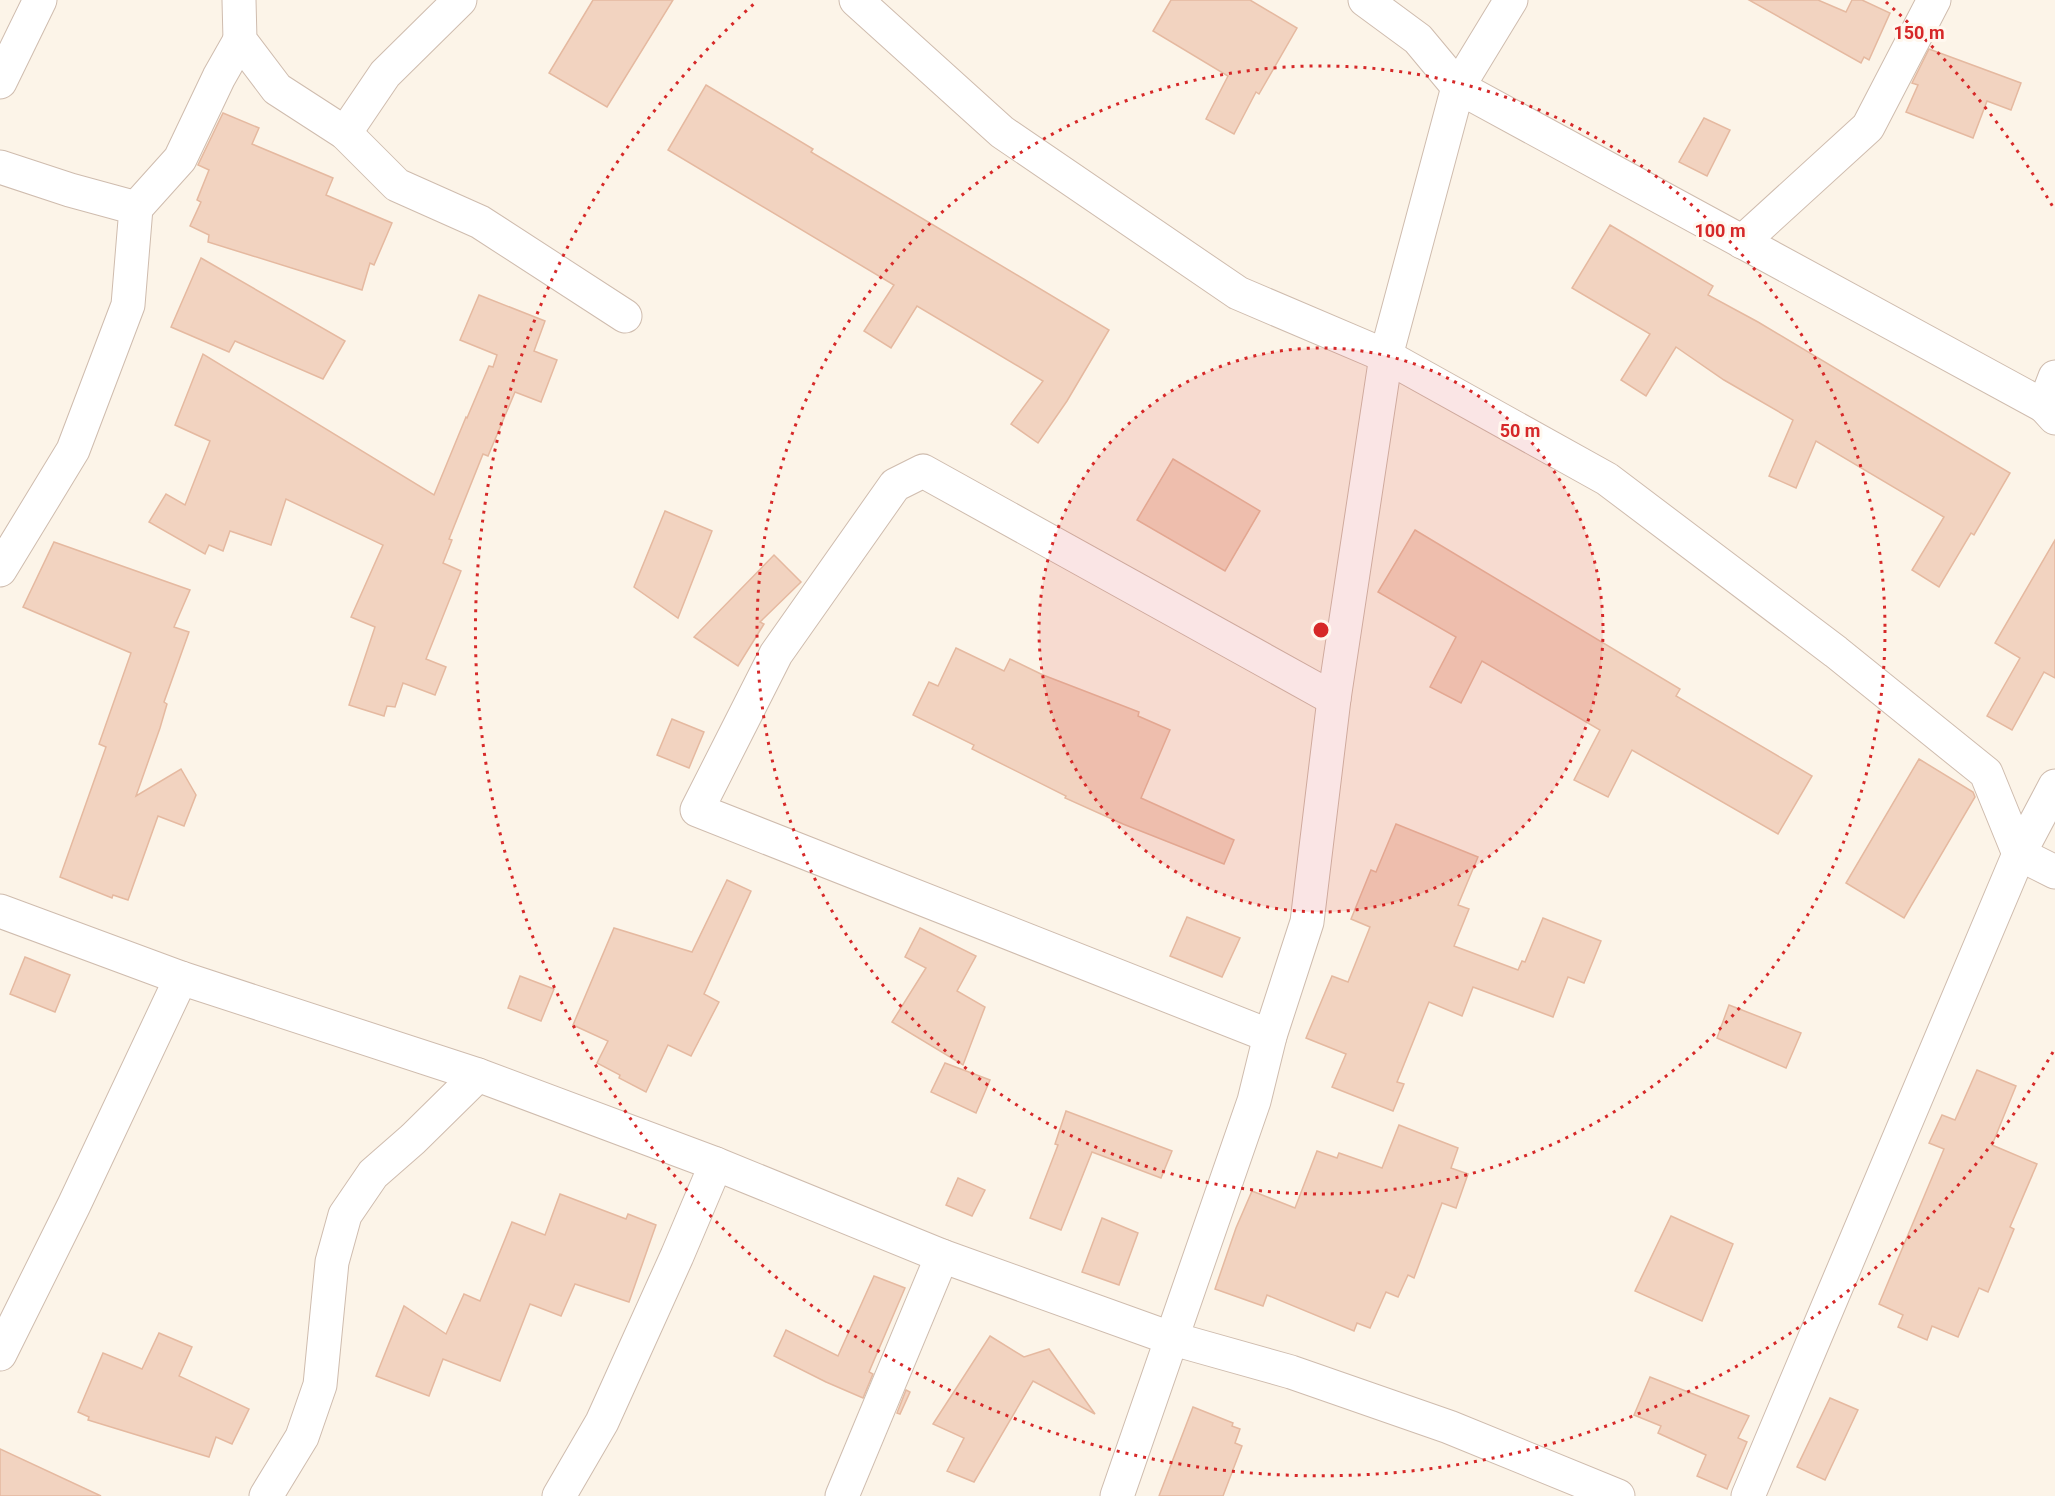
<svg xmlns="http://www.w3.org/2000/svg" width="2055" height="1496" viewBox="0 0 2055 1496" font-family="Roboto,sans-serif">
<rect width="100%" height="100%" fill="#fcf4e8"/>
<!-- building -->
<g fill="#f2d3c0" stroke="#e5b9a0" stroke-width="1.5">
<path d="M593,0h80l-66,107 -58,-34z"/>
<path d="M1171,0h79l47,28 -38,66 -3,-2 -22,42 -28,-15 22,-43 -75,-45z"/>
<path d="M1749,0h69l28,12 6,-12h10l28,13 -21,47 -5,-3 -3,6z"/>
<path d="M1929,49l92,34 -10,27 -24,-9 -14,37 -67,-26 12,-27 -6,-2z"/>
<path d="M706,85l107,64 -2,3 298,178 -42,71 -29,42 -27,-19 32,-43 -126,-75 -26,42 -27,-17 30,-46 -226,-135z"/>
<path d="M223,113l36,15 -7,16 81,34 -7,17 66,28 -18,42 -4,-2 -8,27 -154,-48 1,-7 -19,-9 11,-24 -4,-2 12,-30 -11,-5z"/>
<path d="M1704,118l26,12 -23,46 -28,-14z"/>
<path d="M1610,225l103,61 -5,9 50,27 252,151 -36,62 -3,-2 -32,54 -27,-17 32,-53 -128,-76 -20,47 -27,-12 24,-56 -69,-40 -48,-33 -30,49 -25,-16 29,-46 -78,-46z"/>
<path d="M201,258l144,83 -22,38 -88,-38 -6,11 -58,-25z"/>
<path d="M479,295l66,26 -11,30 23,9 -16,42 -26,-10 -27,64 -5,-2 -34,85 3,1 -9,23 18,8 -35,88 20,8 -11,28 -32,-12 -8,24 -8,-1 -3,10 -35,-11 26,-78 -24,-10 32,-72 -97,-46 -15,46 -41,-14 -7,20 -14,-6 -4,9 -56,-32 17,-28 19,11 25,-64 -35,-16 28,-71 231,141 32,-78 1,1 22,-52 4,1 4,-12 -37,-15z"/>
<path d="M1173,459l87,52 -35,60 -88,-51z"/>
<path d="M665,511l47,20 -34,87 -44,-31z"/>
<path d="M1415,530l265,159 -4,7 136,80 -34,58 -146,-84 -24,47 -34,-17 26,-50 -118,-69 -21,42 -31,-16 26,-50 -78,-45z"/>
<path d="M2055,540v138l-11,-6 -32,58 -25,-14 33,-58 -25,-15z"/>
<path d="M54,542l136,48 -16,37 15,5 -25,70 3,2 -7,24 -24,68 45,-27 15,26 -12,31 -26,-10 -30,84 -15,-5 -1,3 -52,-21 46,-130 -7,-3 32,-91 -108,-46z"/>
<path d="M774,555l27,27 -41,40 4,2 -26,42 -44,-29z"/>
<path d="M956,648l48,23 6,-12 33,16 96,37 -1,4 32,14 -29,68 93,42 -10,24 -101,-40 -58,-26 1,-2 -94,-47 2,-4 -61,-30 16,-33 9,4z"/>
<path d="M672,719l32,13 -15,36 -32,-13z"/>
<path d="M1919,759l54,33 2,5 -71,121 -58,-35z"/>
<path d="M1396,824l82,33 -20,48 11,4 -15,37 64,24 4,-9 3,1 18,-44 58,23 -17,42 -16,-6 -15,40 -80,-30 -11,29 -33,-14 -32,80 7,2 -11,27 -61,-24 14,-33 -40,-16 26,-62 16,6 22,-55 -19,-8 20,-49 5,2z"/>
<path d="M727,880l24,11 -47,103 15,8 -28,54 -23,-11 -22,47 -27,-14 1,-3 -23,-12 11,-22 -35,-16 41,-97 78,24z"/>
<path d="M1187,917l53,21 -18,39 -52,-21z"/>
<path d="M920,928l56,28 -19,35 28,16 -22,58 -71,-43 34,-54 -21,-11z"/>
<path d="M25,957l45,18 -15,37 -45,-18z"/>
<path d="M520,976l34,13 -13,32 -33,-13z"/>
<path d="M1729,1005l72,28 -15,35 -69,-30z"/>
<path d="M945,1063l45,17 -14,33 -45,-21z"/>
<path d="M1977,1070l39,16 -24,59 45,19 -27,63 4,2 -26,63 -9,-4 -21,49 -26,-11 -5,14 -29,-13 5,-12 -24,-11 65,-155 -15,-6 13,-28 13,5z"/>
<path d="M1066,1111l106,40 -11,27 -69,-26 -31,78 -31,-12 28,-73 -3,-1z"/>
<path d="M1399,1125l59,23 -7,20 17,6 -12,34 -14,-5 -28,75 -6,-3 -10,22 -12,-5 -16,36 -13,-5 -3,8 -87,-36 -4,11 -48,-17 21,-61 16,-37 43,17 22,-57 20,7 2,-5 43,15z"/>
<path d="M958,1178l27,12 -13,26 -26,-11z"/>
<path d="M560,1194l66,25 2,-5 28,11 -27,77 -54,-18 -14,32 -31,-12 -30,77 -57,-22 -14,37 -53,-20 28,-70 42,28 18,-40 16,7 32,-79 33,13z"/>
<path d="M1671,1216l62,28 -31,77 -67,-30z"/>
<path d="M1102,1218l36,15 -19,52 -37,-13z"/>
<path d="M874,1276l31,12 -36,84 4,2 -10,24 -37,-16 -52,-26 12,-26 52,26z"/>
<path d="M159,1333l33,14 -13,29 70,33 -17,35 -16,-7 -7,20 -121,-37 1,-3 -11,-5 25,-59 39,16z"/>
<path d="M990,1336l34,21 25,-8 46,65 -62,-33 -59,101 -27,-11 17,-33 -31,-14z"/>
<path d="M1650,1377l99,39 -11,22 9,4 -20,47 -30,-13 9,-21 -48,-22 3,-7 -27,-11z"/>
<path d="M906,1390l4,2 -10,22 -3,-1z"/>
<path d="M1830,1398l28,12 -33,70 -28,-13z"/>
<path d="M1193,1407l40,16 -1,3 8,3 -5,14 7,3 -19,50h-64z"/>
<path d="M0,1449l101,47h-101z"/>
</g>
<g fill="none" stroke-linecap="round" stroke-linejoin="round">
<defs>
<g id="minor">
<path d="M239,0l1,40 37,49 68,44 52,52 83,37 145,94"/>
<path d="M856,0l146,132 236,161 148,63 221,123 229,173 150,121 33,81 36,18"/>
<path d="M1365,0l53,39 40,48 53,-87"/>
<path d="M0,82l40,-82"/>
<path d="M345,133l40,-59 75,-74"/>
<path d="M0,167l70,23 66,18 -8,97 -55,145 -73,120"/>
<path d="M136,208l44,-49 39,-82 21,-37"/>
<path d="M1742,242l126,-115 66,-127"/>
<path d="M2055,377l-11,29 11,12"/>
<path d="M0,911l181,67 297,97 238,89 226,92 228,82 121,34 158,55 169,69"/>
<path d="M1270,1036l-573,-226 79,-156 119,-169 28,-14 411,228"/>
<path d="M0,1354l74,-149 107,-227"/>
<path d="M266,1496l36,-59 18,-52 12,-123 13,-47 28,-41 40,-35 65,-64"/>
<path d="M559,1496l43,-74 75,-166 39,-92"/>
<path d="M842,1496l100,-240"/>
<path d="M1117,1496l137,-395 16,-65 37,-114 27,-223 52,-343 72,-269 586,319"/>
<path d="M1748,1496l271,-642 36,-68"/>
</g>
</defs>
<!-- minor casing -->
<use href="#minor" stroke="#cfbcae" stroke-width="35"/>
<!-- minor -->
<use href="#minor" stroke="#fff" stroke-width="33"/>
</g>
<!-- distance rings -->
<circle cx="1321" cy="630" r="282" fill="#d62828" fill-opacity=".12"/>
<g fill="none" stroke="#d62828" stroke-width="3" stroke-dasharray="3 6">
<circle cx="1321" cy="630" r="282"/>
<circle cx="1321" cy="630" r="564"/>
<path d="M2053 1052A845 845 0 1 1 756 2M1886 2A845 845 0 0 1 2053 207"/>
</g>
<circle cx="1321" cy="630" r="9" fill="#d62828" stroke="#fff8ef" stroke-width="3"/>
<g font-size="18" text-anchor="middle" font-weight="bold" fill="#d62828" stroke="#fff8ef" stroke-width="6" stroke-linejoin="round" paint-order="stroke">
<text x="1919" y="39">150 m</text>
<text x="1720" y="237">100 m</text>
<text x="1520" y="437">50 m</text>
</g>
</svg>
